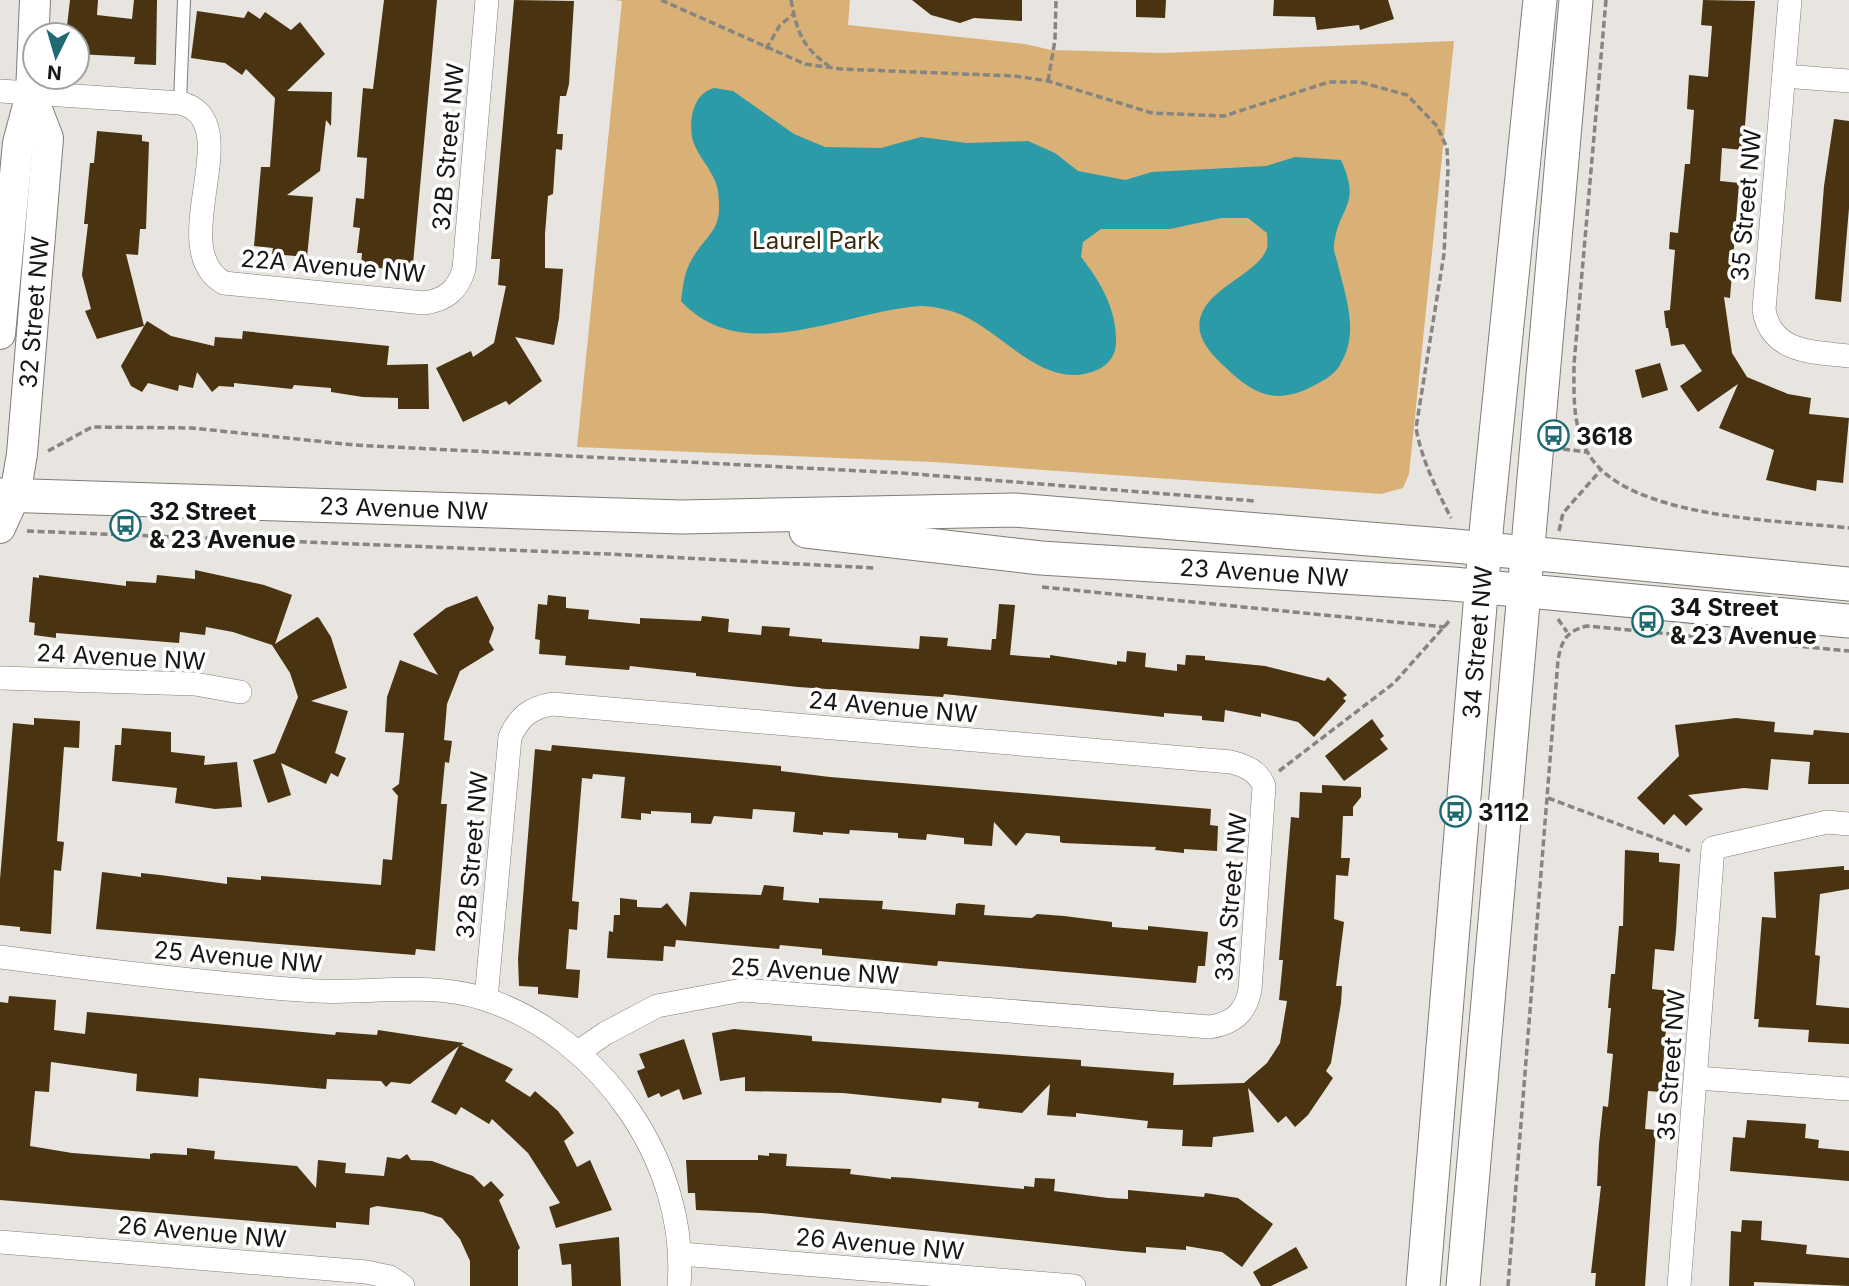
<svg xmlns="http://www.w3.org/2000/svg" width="1849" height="1286" viewBox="0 0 1849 1286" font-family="Inter,sans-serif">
<rect width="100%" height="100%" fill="#e8e4df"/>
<!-- green -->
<path fill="#d9b075" d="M613,0h237l-2,25 177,19 26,6 112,3 291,-12 -45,433 -6,14 -22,6 -448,-32 -356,-15 45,-446z"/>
<!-- water -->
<path fill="#2b9ba8" d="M714,88l19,3 61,43 31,13 56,1 40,-11 46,6 61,-2 27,12 23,18 47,9 27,-8 114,-6 29,-9 46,3c21,46 -2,45 -7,85 -1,6 3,14 4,20 8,32 21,68 3,98 -5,11 -18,18 -28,23 -39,20 -60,8 -89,-20 -10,-9 -21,-21 -24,-34 -7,-41 58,-55 67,-84 1,-4 0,-11 0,-15l-19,-15h-27l-51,11h-69l-18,13 -2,15c19,24 35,51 35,82 1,13 -5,24 -17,30 -52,25 -94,-35 -137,-54 -11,-5 -29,-9 -41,-9 -74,4 -178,63 -240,-5 2,-15 3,-29 11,-42 18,-30 31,-27 26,-68 -3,-20 -22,-35 -26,-54 -3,-19 2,-44 22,-49z"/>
<!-- building -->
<g fill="#493310">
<path d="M70,0h28l-1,15 35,4 2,-19h23l-1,65 -22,-1 1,-7 -58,-3v-19h-11z"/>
<path d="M384,0h53l-24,264 -19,-2 -1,7 -32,-2 1,-14h-5l3,-25 -7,-1 3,-29 8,1 3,-41 -10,-1 6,-69 10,1z"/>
<path d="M514,0l60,1 -5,83 -3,12h-6l-3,38h6l-1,16 -6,-1 -3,45 -5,2 -3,38v34l18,1 -4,49 -5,27 -39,-8 27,44 -33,24 -3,-4 -43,21 -27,-54 35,-17 2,6 21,-14 12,-57 -8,-1 2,-26h-9z"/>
<path d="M912,0h110v21l-48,-3 -14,5 -29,-8z"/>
<path d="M1136,0h30l-1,18 -29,-1z"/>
<path d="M1274,0h114l6,19 -34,11 -1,-5 -42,5 -2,-13 -42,-1z"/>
<path d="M1703,0l52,1 -12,149 -21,-2 -2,33 19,2 -9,115 -6,-1 8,56 15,24 41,17 23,4 -2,16 40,4 -6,65 -26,-3 -1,11 -50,-11 8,-30 -55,-22 19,-44 -40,28 -18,-26 22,-15 -18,-27 -13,2 -3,-18h-2l-2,-17 6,-1 5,-60 -6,-1 1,-17 8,1 7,-69h5l4,-54 -7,-1 2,-34 19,2 4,-51 -11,-1z"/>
<path d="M197,11l47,7 4,-7 12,8 5,-7 26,18 9,-8 25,32 -38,37 45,1 -1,34 -5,-6 -6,51 -33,24 26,2 -6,60 -35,-3 1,-6 -19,-2 7,-79h9l5,-69 -29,-29 -4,6 -17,-12 -34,-5z"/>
<path d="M1834,119l15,2v87l-8,94 -26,-3 9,-113z"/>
<path d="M97,131l45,4v6l7,1 -3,87h-6l-2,26 -12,-1 18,72 -47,13 -12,-28 6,-2 -9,-34 6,-51h-4l6,-61h4z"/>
<path d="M147,321l24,15 43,10 1,-9 27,2 1,-8 146,15 -2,19 41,-1 1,45h-31v-11l-35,-1 -32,-5v-4l-37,-3 -2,4 -58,-6v4l-15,-1 -7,6 -15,-20 -4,16 -14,-3 -1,6 -30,-8 -6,9 -11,-6 -10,-20z"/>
<path d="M1660,363l8,27 -26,8 -7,-28z"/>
<path d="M195,570l69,15 28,10 -17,49 42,-27 2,1 12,19 16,51 -36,13 37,10 -13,42 11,5 -8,19 -7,-4 -5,11 -45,-21 10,32 -23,8 -15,-43 22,-7 23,-56 -8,-24 -18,-28 -39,-13 -27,-5 -1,8 -25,-3 -1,11 -123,-10v5l-22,-3 1,-12 -6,-1 4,-45 6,1v-3l87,11v-5l30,2 1,-8 38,4z"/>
<path d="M548,595l18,2v11l23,2 -1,9 52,5v-6l61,3 1,-5 27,3 -1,13 33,3 1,-9 28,2 -1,8 33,3v3l97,7 1,-13 28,2 -1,8 44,4 1,-11h4l3,-35 16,1 -5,50 40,3v-3l67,10v-4l9,1 1,-11 19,2 -1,14 32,4v-7l8,1 1,-10 19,1v4l60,6 60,15 3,-4 19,18 -4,3 3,3 -32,36 -16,-15 -37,-9v4l-36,-7 -1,12 -22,-2v-4l-38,-3v4l-220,-23 -1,3 -145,-10 -102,-11v-3l-39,-4 -27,-3 -1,4 -64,-5 1,-9 -27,-2 1,-14 -5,-1 3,-35 9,1z"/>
<path d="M477,596l17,32 -5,14 5,8 -34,21 -13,33 -3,36 8,1 -3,22 -4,-1 -4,42h6l-12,147 -19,-2 -1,6 -319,-26 6,-57 39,5v-4l19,2 67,9v-7l34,3v-4l120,9 2,-26 9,1 6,-64 -6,-7 7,-5 5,-51 -19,-1 2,-35 13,-37 38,15 -25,-41 33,-26z"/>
<path d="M34,718l46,3 -1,27 -15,-1 -7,94 7,1 -3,29 -7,-1 -3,64 -31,-3v-4l-20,-2v-46l13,-156 21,2z"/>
<path d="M1736,718l39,4 -1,10 39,3 1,-5 35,3v51h-41l2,-22 -39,-3 -3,31 -24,-2 -56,7 15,14 -17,17 -12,-12 -10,11 -27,-27 42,-42 -4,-31z"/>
<path d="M1372,719l12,17 -4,3 8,10 -44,32 -19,-25z"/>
<path d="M122,728l49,4v20l34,4 -1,9 33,-3 5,45 -27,2 -40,-6 2,-15 -65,-7 3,-36h6z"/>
<path d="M552,745l229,21v5l49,6 381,32 -1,16 8,1 -1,25 -33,-2v4l-29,-3 1,-3 -93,-4 -3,-1v-6l-34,-3 -10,13 -22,-24 -2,24 -28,-2v-6l-37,-4 -1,6 -28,-2v-5l-48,-3 -1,4 -26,-2v3l-30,-3 2,-20 -42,-3 -1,10 -38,-3 -3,8 -20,-1v-10l-40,-2v3l-10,-1v7l-20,-2 4,-41 -32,-3 -1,5 -10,-1 -10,123 7,1 -2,28 -8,-1 -3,40 14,1 -2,28 -40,-4v-7l-19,-1 -1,-27 17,-210 16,2z"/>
<path d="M1322,785l39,2v10l-8,10v9h-10l-2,42h9l-2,18 -12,-1 -2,44 10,3 -8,64h6l-1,17 -10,60 -5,8 7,7 -25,37 -13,12 -9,-11 -8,7 -30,-35 6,44 -41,5 -1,10 -30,-1 1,-16 -36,-2 1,-7 -72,-8v4l-29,-2 3,-31 -28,29 -44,-5 1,-6 -37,-4 -1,5 -98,-10 -98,-2v-14l-25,4 -8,-48 22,-4 78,7v5l269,19v6l93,7 -1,12 71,-2 23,-20 13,-20 7,-42 -8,-1 4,-40h-4l12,-143 8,1 1,-26 22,1z"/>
<path d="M1625,850l34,3v9l21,2 -4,67 -2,20 -19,-2 -3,40 17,2 -8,101 -13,-1 -3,38 11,1 -11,156h-50l1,-13h-5l10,-87h-4l2,-42 4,-38 5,1 5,-53 -6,-1 4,-45h-3l3,-34h4l4,-48h4z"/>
<path d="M1844,866v4h5v19l-29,5 -5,61 5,1 -4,49 33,3v36l-41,-2 1,-12 -51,-3 1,-8h-5l8,-102 14,1 -2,-46z"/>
<path d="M764,885l20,2 -1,13 36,3v-5l64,3 -1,8 73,6 1,-11 3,-1 26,2 -1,10 48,3 5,-4 27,2 48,6v5l36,3v-4l60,6 -3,34h-7l-2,17 -258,-22 -1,5 -115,-11v-6l-42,-4 -1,4 -103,-9 -1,7 -11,-1 -1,15 -56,-3 2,-27 4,1 1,-17h6v-17l17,2v7l24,1 6,-5 19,24 4,-35 71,3z"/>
<path d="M9,996l47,4 -2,30 31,4 2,-22 248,23 1,-3 41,3 1,-5 86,13 -3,2 52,24 -8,12 25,16 5,-6 23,20 16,22 -10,8 13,26 13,-7 22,50 -56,18 -7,-21 11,-4 -32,-50 -36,-34 -3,5 -28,-17 -5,8 -25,-13 28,-56 -49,38 -19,-2 -5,5 -5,-6 -54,-2 -1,10 -127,-11 -1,19 -62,-6 1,-17 -86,-12 -2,30 -14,-1 -5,55 42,7 78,6v-5l4,-1 33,2v-7l28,3 -1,8 83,7 19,22 2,-28 28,3 -1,10 39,3 3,-19 13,2 7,-5 4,6 21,1 41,15 11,11 7,-6 13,14 -5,5 21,48 -2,2v36h-48v-25l-10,-22 -18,-21 -19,-6 -46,-6 -7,2 -1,17 -33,-3v6l-336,-28v-198l8,1z"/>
<path d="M684,1039l18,55 -19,6 -4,-11 -18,8 -2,-4 -11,5 -11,-27 8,-3 -6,-14z"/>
<path d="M1747,1120l59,4 -1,14 14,2 -1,8 31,3v30l-119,-10 3,-34 12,1z"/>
<path d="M769,1153l18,1 -1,12 65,3 -1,5 41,5v-2l18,1 115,11v-3l10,1 1,-9 20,1 -1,12 54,7 20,1v-9l76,7 1,-4 33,5 35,26 -31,43 -20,-15 -36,-6v4l-40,-3v6l-24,-2 -361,-38 -65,-3 -1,-17h-7l-2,-33h72v-5l11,1z"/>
<path d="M1742,1220l20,1 -1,19 46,5 -1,9 43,4v28l-95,-4v4h-25l2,-55 10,1z"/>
<path d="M619,1237l2,49h-49l-1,-22 -9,1 -3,-21z"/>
<path d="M1296,1247l12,21 -37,18h-10l-8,-14z"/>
</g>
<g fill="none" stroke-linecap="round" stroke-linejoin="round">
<defs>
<path id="service" d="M180,103l4,-103"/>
<g id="minor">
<path d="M1790,0l-26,310c7,43 49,42 85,46"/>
<path d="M1784,76l65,5"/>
<path d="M0,91l180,12c71,17 -18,145 44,180l200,20c22,-3 34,-13 40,-34l23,-269"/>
<path d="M0,678l195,6 45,8"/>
<path d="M0,957c105,14 211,27 316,34 57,3 113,-10 169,8 117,39 204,165 194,287"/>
<path d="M486,999l24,-262c9,-20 20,-29 42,-33l679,58c15,4 27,9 33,24l-14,204c-5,23 -16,33 -40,37l-468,-37 -85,16 -51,27 -28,19"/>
<path d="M1697,1078l152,11"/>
<path d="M0,1242l366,30 24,5 13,9"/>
<path d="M681,1254l393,32"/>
<path d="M1679,1286l34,-438 114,-26 22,2"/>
</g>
<g id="tertiary">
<path d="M0,334l18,-191 13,-49 4,-94"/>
<path id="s1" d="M0,528l15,-33 7,-41 26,-316 -17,-44"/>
</g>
<g id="secondary">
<path id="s2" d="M0,495l681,22 333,-7 441,36 394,38"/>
<path id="s3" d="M806,531l235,27 412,26 396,37"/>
<path id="s4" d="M1423,1286l64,-764 53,-522"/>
<path d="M1463,1286l113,-1286"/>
</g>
</defs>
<!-- service casing -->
<use href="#service" stroke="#807c78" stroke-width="14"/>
<!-- minor casing -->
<use href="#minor" stroke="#807c78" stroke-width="24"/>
<!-- tertiary casing -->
<use href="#tertiary" stroke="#807c78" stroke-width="32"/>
<!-- secondary casing -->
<use href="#secondary" stroke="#807c78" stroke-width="35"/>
<!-- path -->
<g stroke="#878581" stroke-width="3.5" stroke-dasharray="7 3.5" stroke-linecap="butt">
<path d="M661,0l144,64 36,5 173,7 34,5 104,32 72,3 105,-34h31l47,13 30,31 10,22 1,21 -4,85 -28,174c6,33 20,60 35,90"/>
<path d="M791,0c6,32 11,47 38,66"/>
<path d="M1606,0l-32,364c0,29 -2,62 14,89 37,66 192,67 261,75"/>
<path d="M766,49l14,-24 14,-11"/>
<path d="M1048,81l7,-41 1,-40"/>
<path d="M1563,449l23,3"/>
<path d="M48,451l44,-24 100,1 162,17 548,28 353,28"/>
<path d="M27,531l582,23 266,14"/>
<path d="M1559,531l4,-18 37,-42"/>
<path d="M1042,587l403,40"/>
<path d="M1558,619l9,13"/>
<path d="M1279,771l115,-88 57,-64"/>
<path d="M1548,798l142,53"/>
<path d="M1508,1286l50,-626c4,-21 9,-29 29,-34l262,25"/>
</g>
<!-- service -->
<use href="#service" stroke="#fff" stroke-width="12"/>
<!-- minor -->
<use href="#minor" stroke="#fff" stroke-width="23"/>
<!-- tertiary -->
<use href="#tertiary" stroke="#fff" stroke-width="30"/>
<!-- secondary -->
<use href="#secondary" stroke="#fff" stroke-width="33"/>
</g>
<!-- icons -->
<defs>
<symbol id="bus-ring" viewBox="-11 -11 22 22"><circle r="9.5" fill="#fff" stroke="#1e6972" stroke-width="1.5"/><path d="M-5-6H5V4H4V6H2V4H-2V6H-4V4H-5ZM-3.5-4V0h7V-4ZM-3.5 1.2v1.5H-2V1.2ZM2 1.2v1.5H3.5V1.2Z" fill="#1e6972"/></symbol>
</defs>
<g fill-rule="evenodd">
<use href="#bus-ring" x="1536" y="418" width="35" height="35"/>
<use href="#bus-ring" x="108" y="508" width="35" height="35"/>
<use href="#bus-ring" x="1630" y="604" width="35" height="35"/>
<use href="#bus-ring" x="1438" y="794" width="35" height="35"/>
</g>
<g text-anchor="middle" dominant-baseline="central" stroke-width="7" stroke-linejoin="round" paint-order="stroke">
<!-- street labels -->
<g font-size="24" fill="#171614" stroke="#fff">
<text transform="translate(448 147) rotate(-85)">32B Street NW</text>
<text transform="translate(1746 205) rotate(-85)">35 Street NW</text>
<text transform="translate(333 266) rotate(5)">22A Avenue NW</text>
<text stroke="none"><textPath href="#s1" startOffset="220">32 Street NW</textPath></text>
<text stroke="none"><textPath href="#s2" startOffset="404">23 Avenue NW</textPath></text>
<text stroke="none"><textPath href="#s3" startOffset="460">23 Avenue NW</textPath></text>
<text stroke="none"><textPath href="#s4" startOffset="646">34 Street NW</textPath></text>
<text transform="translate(121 657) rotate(3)">24 Avenue NW</text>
<text transform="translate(893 707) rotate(5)">24 Avenue NW</text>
<text transform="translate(472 855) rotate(-85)">32B Street NW</text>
<text transform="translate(1231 897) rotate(-85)">33A Street NW</text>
<text transform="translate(238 957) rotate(5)">25 Avenue NW</text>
<text transform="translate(815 971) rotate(3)">25 Avenue NW</text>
<text transform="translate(1671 1065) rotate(-86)">35 Street NW</text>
<text transform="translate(202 1232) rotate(5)">26 Avenue NW</text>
<text transform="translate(880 1244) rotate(5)">26 Avenue NW</text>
</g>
<!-- park labels -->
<g font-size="24" fill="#3d2a0d" stroke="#fff">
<text x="816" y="240">Laurel Park</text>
</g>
<!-- poi labels -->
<g font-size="24" font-weight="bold" fill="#171614" stroke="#fff" text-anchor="start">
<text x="1576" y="436">3618</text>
<text x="149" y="511">32 Street<tspan x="149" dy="28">&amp; 23 Avenue</tspan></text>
<text x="1670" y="607">34 Street<tspan x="1670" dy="28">&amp; 23 Avenue</tspan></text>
<text x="1478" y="812">3112</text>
</g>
</g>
<!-- north arrow -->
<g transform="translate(56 56) rotate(185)"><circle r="33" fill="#ffffff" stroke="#a2a2a1" stroke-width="2"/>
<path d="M0-5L12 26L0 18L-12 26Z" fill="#1e6972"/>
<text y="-10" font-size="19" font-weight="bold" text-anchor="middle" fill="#171614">N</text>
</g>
</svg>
